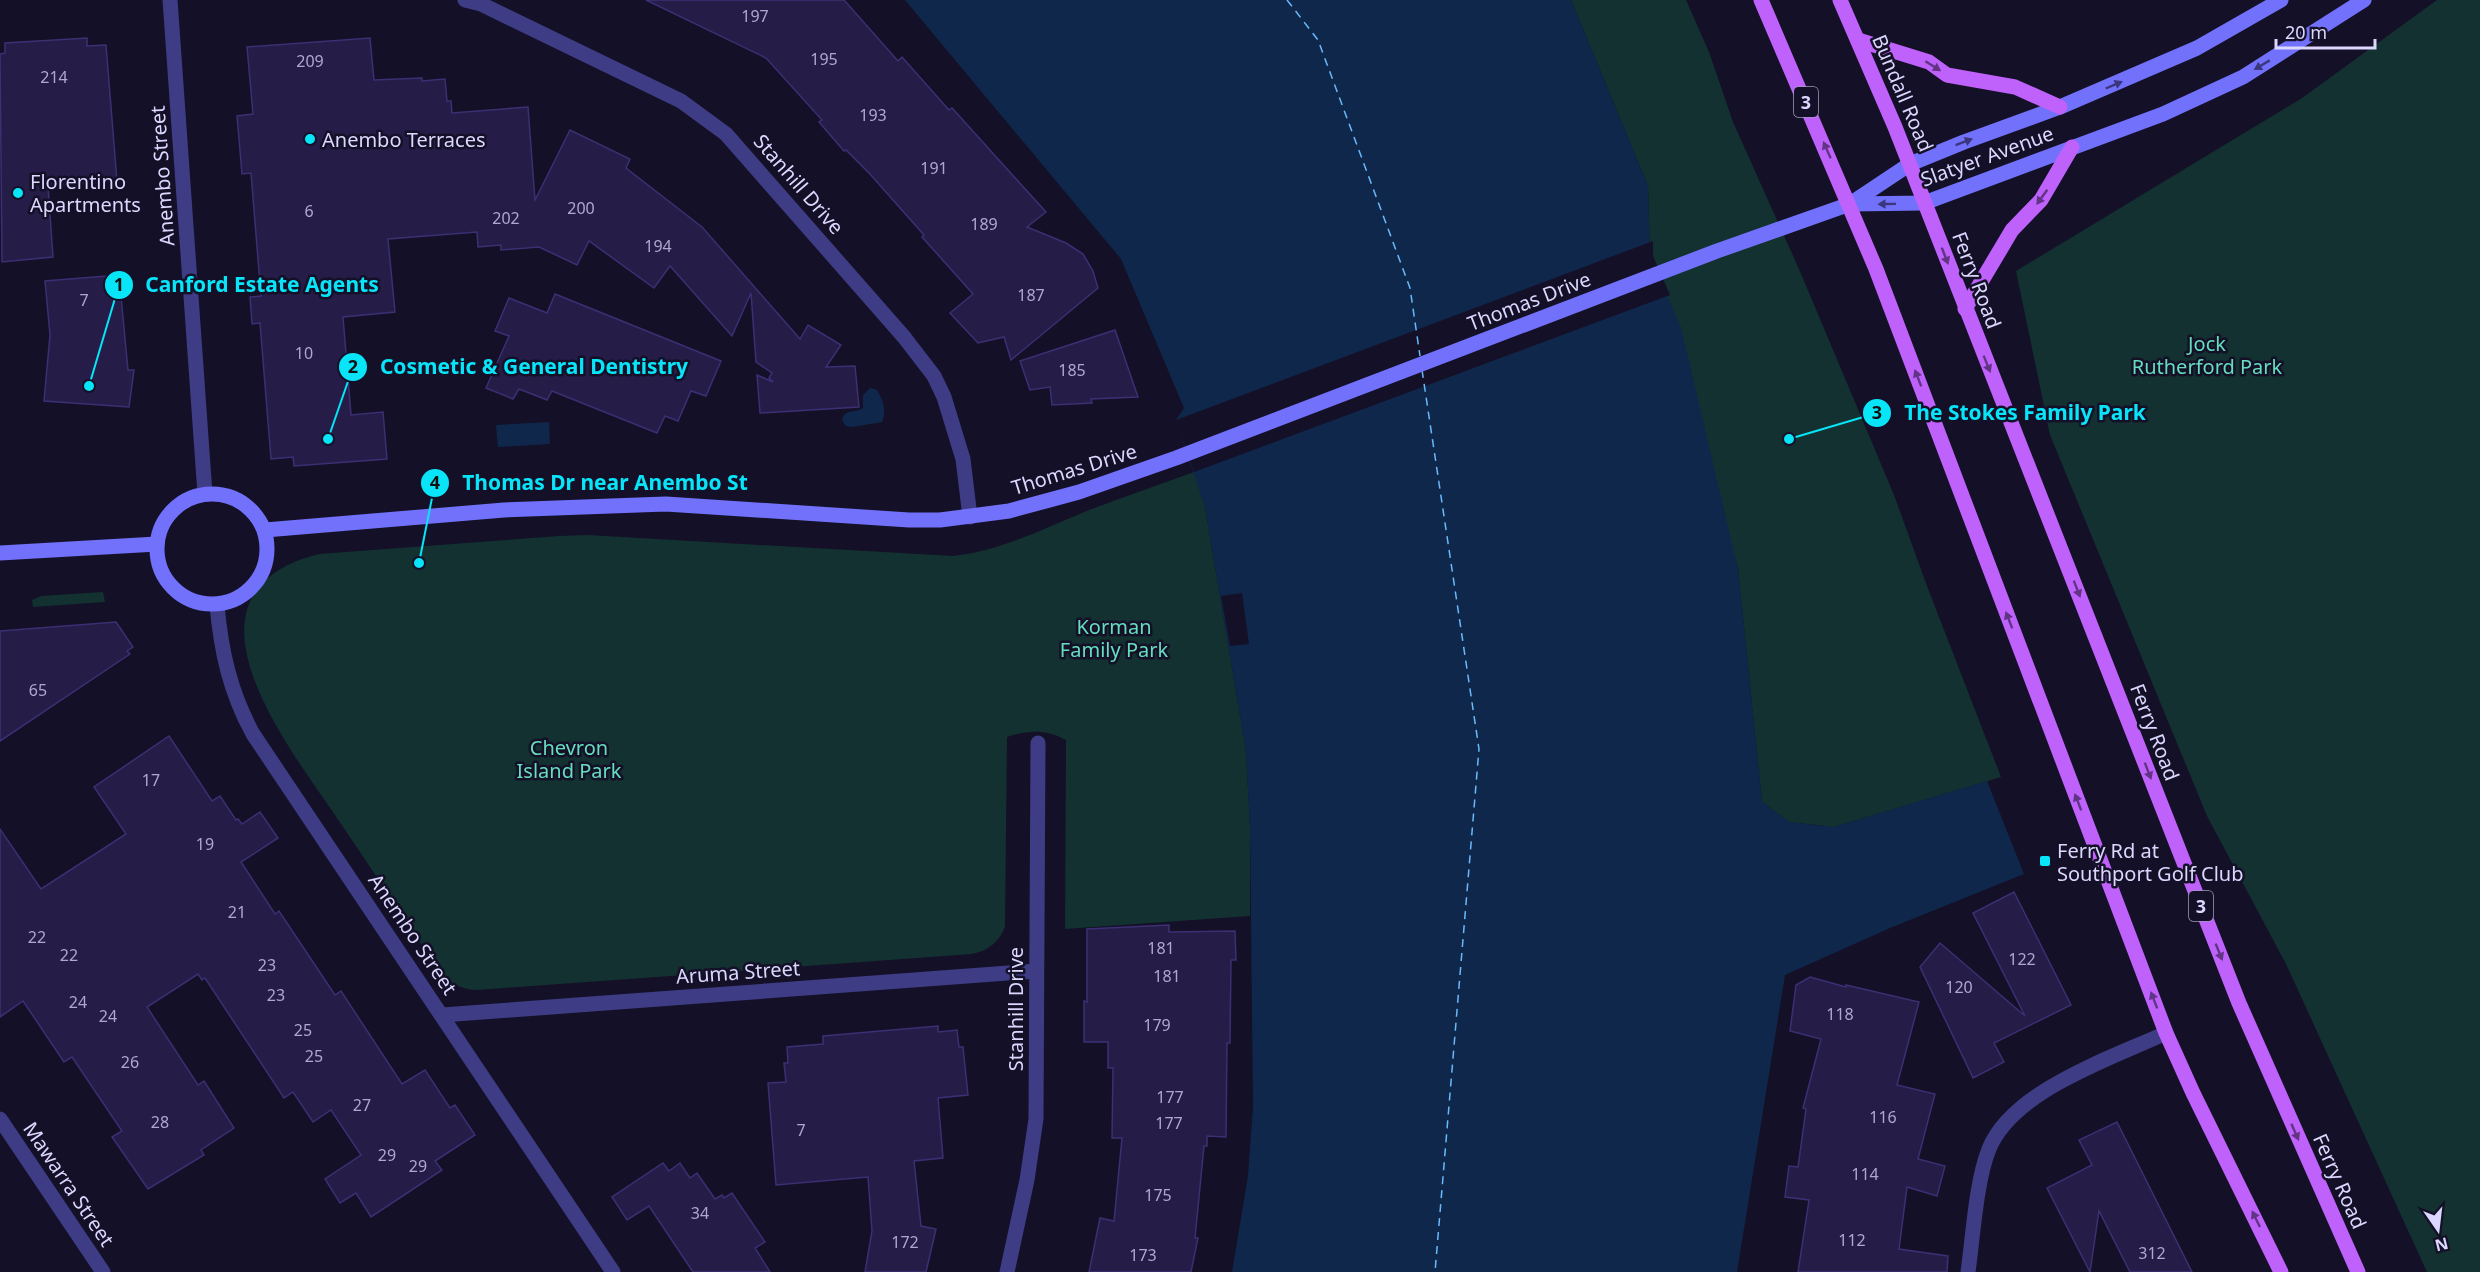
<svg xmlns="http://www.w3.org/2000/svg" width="2480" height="1272" viewBox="0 0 2480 1272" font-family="'Noto Sans',sans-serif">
<rect width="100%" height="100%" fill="#141027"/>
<!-- green -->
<g fill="#133130">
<path d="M1571,0h115l23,52 24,70 66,147 95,226 33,91 74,191 -167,50 -45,-5 -27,-20 -24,-233 -88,-312 -2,-71z"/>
<path d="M2437,0h43v1272h-53l-141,-308 -79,-148 -157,-381 -34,-164 286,-173z"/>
<path d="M1194,472l11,35 41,244 4,75v90l-185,13 1,-189c-20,-11 -38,-10 -59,-3l-2,190c-6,15 -17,24 -33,27l-495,36c-22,-1 -32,-11 -44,-28 -31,-47 -62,-94 -94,-141 -49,-73 -175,-228 -20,-267l240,-18 29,-1 365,21c49,-5 91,-28 136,-46 34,-13 70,-25 105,-38z"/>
<path d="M103,592l2,10 -72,5 -1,-7 9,-4z"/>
</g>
<!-- water -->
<g fill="#10274c">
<path d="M905,0h666l77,186 2,71 31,70 57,242 24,233 27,20 45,5 153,-46 37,93 -134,54 -105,47 -48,297h-505l16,-96 5,-70 -3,-280 -4,-75 -41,-244 -29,-87 8,-12 -63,-149z"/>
<path d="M870,388l7,2c6,10 10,21 5,32l-29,5 -7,-1 -4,-6c3,-12 12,-6 21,-12v-13z"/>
<path d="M549,422l1,22 -52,3 -2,-22z"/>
</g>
<!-- pier -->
<g fill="#141027">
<path d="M1653,241v15l17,39 -476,177 -18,-52z"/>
<path d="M1242,593l7,51 -19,2 -9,-50z"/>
</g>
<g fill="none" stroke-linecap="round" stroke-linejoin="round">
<!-- ferry -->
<g stroke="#68bafb" stroke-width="1.5" stroke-dasharray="8 6" stroke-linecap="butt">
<path d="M1287,0l31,40 92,248 10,68"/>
<path d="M1422,370l57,379 -44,523"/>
</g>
</g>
<!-- building -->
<g fill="#251d48" stroke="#3c2f73" stroke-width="1.5">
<path d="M646,0h198l54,61 4,-4 47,53 3,-2 94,104 -19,15 39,16 17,11 10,17 5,17 -87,72 -7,-23 -26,6 -28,-30 23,-19 -51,-57 2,-2 -55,-62 -23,-23 -2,1 -25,-29 3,-2 -56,-62z"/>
<path d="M87,38v8l19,-1 11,136 -69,5 5,71 -51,5 -2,-208 5,-1v-10z"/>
<path d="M370,38l4,42 48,-2v3l23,-2 2,22h4l1,12 76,-6 7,93 35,-70 60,29 -4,9 76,59 98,112 8,-14 33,20 -15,22 29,-1 4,41 -99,6 -3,-38 16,7 -4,-4 3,-5 -16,-11 -5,-69 -19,43 -62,-70 -16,22 -65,-47 -12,24 -38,-18 -38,3v-5l-23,2 -1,-15 -89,7 7,73 -52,5 8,98 32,-3 4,47 -93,7 -1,-9 -22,2 -11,-136 -8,1 -2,-27 11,-1 -10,-123 -9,1 -5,-58 16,-2 -6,-67z"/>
<path d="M119,275l9,95h6l-5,37 -85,-6 6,-66 -5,-54z"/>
<path d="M555,294l166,67 -15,35 -15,-5 -13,30 -13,-5 -8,17 -105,-42 -5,9 -28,-11 -6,10 -27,-11 23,-52 -14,-5 14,-33 38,15z"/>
<path d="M1115,330l23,67 -47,2 1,4 -40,2 -2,-18 -20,3 -10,-29z"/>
<path d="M116,622l17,25 -6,4 3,3 -130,87v-110z"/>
<path d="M169,736l43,65 8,-5 16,24 2,-1 4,5 18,-12 18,26 -37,24 34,52 4,-3 56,84 6,-4 61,93 23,-14 25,38 5,-3 20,30 -40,26 7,9 -71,47 -15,-24 -16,10 -15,-24 36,-24 -30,-45 -18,12 -20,-30 -9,6 -79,-120 -3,2 -4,-6 -51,33 51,78 6,-4 30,47 -33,22 3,5 -56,34 -36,-52 10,-6 -50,-74 -8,5 -41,-61 -23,16v-188l41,60 85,-55 -32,-47z"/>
<path d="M2014,892l57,113 -77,38 10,19 -31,16 -53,-111 20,-24 85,73 -52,-103z"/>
<path d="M1169,925v7l66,-1 1,29h-5l-1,83h-3l-1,94 -19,-1v10h-3l-9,92h3l-7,34h-102l11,-54 14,3 8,-83h-10l1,-70h-5v-26h-24v-41l3,1v-73z"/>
<path d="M1810,977l36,10v-2l73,17 -22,83 38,9 -17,65 27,7 -8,30 -30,-9 -8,62 49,7 -1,16h-149l11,-72 -24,-3 4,-31 9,1 8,-58 -3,-1 18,-69 -31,-8 6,-46z"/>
<path d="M938,1026v6l19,-2 2,17h4l5,48 -30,3 5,60 -29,3 7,65 15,3 -10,43h-61l7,-41 -4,-54 -92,8 -8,-102 18,-1 -2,-19h4l-1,-16 36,-3v-8z"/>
<path d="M2117,1122l75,150h-62l-31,-61 -9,61 -43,-84 45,-23 -13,-25z"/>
<path d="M663,1163l6,8 11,-8 10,15 7,-5 18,26 7,-4 2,3 8,-5 33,49 -10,6 15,24h-77l-44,-66 -22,14 -15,-23z"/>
</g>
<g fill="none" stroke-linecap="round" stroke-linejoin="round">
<!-- minor -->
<g stroke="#3e3c85" stroke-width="15">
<path d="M170,0l35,494"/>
<path d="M465,0l16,4 200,97 45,33 178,203 30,39 10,21 19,62 7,58"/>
<path d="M217,605c4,46 13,87 36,129l360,538"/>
<path d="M442,1015l594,-44"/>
<path d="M0,1119l103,153"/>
<path d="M1007,1272l20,-92 9,-61 2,-376"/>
<path d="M1968,1272c5,-35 8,-91 21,-123 24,-59 123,-91 177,-116"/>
</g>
<!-- secondary -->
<g stroke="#7271fc" stroke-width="15">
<path d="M1850,204l74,-1 239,-89 80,-37 121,-77"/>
<circle cx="212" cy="549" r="55"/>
<path d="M265,530l239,-20 162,-6 243,16h31l69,-9 70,-19 97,-34 541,-207 133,-47 60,-40 54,-22 96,-35 137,-59 84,-48"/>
<path d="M0,553l157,-9"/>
</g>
<!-- primary -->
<g stroke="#bf61fb" stroke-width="15">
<path d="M1761,0l115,269 290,764 27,60 88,179"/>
<path d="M1840,0l55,127 344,876 119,269"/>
<path d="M1858,40l71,22 18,13 68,12 45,20"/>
<path d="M1965,309l47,-79 29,-30 31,-53"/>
</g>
</g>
<!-- one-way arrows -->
<defs><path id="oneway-solid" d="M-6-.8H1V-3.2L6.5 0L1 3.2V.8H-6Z" transform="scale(1.5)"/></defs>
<g fill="#3a377c">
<use href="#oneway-solid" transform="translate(2262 65) rotate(149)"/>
<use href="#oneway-solid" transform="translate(2114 85) rotate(-23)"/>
<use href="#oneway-solid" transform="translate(1964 142) rotate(-21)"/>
<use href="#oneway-solid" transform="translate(1887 204) rotate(179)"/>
</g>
<g fill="#613486">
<use href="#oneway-solid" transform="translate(1933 66) rotate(32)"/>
<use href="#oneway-solid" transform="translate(1827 150) rotate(-114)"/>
<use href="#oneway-solid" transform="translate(2042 197) rotate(126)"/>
<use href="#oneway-solid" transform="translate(1945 256) rotate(69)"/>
<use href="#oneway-solid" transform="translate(1987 364) rotate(68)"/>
<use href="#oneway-solid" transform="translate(1918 378) rotate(-111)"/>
<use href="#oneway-solid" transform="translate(2077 589) rotate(69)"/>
<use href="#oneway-solid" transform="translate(2009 620) rotate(-111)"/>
<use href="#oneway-solid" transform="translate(2148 771) rotate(69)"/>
<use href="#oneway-solid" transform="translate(2078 802) rotate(-111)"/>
<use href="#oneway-solid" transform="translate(2219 952) rotate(68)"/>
<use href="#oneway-solid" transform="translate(2154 1000) rotate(-111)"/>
<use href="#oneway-solid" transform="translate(2295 1132) rotate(66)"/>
<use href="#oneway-solid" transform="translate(2256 1219) rotate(-116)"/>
</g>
<!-- markers -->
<g fill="#08e5f9" stroke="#141027" stroke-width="2">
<circle cx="310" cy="139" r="6"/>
<circle cx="18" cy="193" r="6"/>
<rect x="2039" y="855" width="12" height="12" rx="3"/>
</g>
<g text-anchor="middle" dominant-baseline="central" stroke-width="5" stroke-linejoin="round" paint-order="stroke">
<!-- number labels -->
<g font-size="16" fill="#aea8d0">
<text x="755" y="16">197</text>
<text x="824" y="59">195</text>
<text x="310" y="61">209</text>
<text x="54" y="77">214</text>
<text x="873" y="115">193</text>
<text x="934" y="168">191</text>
<text x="581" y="208">200</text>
<text x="309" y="211">6</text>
<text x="506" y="218">202</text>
<text x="984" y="224">189</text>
<text x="658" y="246">194</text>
<text x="1031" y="295">187</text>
<text x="84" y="300">7</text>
<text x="304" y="353">10</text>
<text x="1072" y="370">185</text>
<text x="38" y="690">65</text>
<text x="151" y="780">17</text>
<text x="205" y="844">19</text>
<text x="237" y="912">21</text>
<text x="37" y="937">22</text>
<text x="1161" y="948">181</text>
<text x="69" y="955">22</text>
<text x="2022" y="959">122</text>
<text x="267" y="965">23</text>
<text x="1167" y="976">181</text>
<text x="1959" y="987">120</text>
<text x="276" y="995">23</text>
<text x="78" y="1002">24</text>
<text x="1840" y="1014">118</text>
<text x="108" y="1016">24</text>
<text x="1157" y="1025">179</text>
<text x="303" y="1030">25</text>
<text x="314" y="1056">25</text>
<text x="130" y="1062">26</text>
<text x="1170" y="1097">177</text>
<text x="362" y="1105">27</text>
<text x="1883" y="1117">116</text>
<text x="160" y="1122">28</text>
<text x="1169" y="1123">177</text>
<text x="801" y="1130">7</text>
<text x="387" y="1155">29</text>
<text x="418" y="1166">29</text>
<text x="1865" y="1174">114</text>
<text x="1158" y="1195">175</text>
<text x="700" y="1213">34</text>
<text x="1852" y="1240">112</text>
<text x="905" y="1242">172</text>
<text x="2152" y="1253">312</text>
<text x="1143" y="1255">173</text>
</g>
<!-- shield labels -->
<g fill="#141027" stroke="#9f9bbe" stroke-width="1.5">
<rect x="1794" y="87" width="24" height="30" rx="4.5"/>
<rect x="2189" y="891" width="24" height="30" rx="4.5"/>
</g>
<g font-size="18" font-weight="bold" fill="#dbd7fe">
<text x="1806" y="102">3</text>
<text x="2201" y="906">3</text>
</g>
<!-- street labels -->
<g font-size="20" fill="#dbd7fe" stroke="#141027">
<text transform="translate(1903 93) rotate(67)">Bundall Road</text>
<text transform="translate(1987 156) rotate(-20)">Slatyer Avenue</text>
<text transform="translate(162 176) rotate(-94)">Anembo Street</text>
<text transform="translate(799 184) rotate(49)">Stanhill Drive</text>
<text transform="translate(1977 280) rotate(69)">Ferry Road</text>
<text transform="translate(1529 301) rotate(-21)">Thomas Drive</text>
<text transform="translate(1074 469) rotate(-17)">Thomas Drive</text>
<text transform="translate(2155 732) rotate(69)">Ferry Road</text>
<text transform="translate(413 934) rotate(56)">Anembo Street</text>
<text transform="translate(738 972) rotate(-4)">Aruma Street</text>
<text transform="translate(1015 1009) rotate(-90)">Stanhill Drive</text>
<text transform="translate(2340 1181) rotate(66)">Ferry Road</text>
<text transform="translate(69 1184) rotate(56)">Mawarra Street</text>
</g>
<!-- poi labels -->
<g font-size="20" fill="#dbd7fe" stroke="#141027" text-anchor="start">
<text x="322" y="139">Anembo Terraces</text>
<text x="30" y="181">Florentino<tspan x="30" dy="23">Apartments</tspan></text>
<text x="2057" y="850">Ferry Rd at<tspan x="2057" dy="23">Southport Golf Club</tspan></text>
</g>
<!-- park labels -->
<g font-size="20" fill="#64debd" stroke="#141027">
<text x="2207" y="343">Jock<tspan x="2207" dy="23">Rutherford Park</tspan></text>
<text x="1114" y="626">Korman<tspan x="1114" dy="23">Family Park</tspan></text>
<text x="569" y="747">Chevron<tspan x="569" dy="23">Island Park</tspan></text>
</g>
</g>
<!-- callouts -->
<path fill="none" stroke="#08e5f9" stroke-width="2" d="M89 386L119 285M328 439L353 367M1789 439L1877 413M419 563L435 483"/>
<g fill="#08e5f9" stroke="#141027" stroke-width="2">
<circle cx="89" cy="386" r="6"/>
<circle cx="328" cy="439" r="6"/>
<circle cx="1789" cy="439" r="6"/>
<circle cx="419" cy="563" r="6"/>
<circle cx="119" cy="285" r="15"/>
<circle cx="353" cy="367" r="15"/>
<circle cx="1877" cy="413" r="15"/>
<circle cx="435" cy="483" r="15"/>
</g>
<g font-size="18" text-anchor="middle" font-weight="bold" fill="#111">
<text x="119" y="291">1</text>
<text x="353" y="373">2</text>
<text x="1877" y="419">3</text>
<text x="435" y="489">4</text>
</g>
<g font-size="21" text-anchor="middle" font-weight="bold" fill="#08e5f9" stroke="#141027" stroke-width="5" stroke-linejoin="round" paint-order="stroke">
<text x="262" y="292">Canford Estate Agents</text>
<text x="534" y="374">Cosmetic &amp; General Dentistry</text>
<text x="2025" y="420">The Stokes Family Park</text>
<text x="605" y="490">Thomas Dr near Anembo St</text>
</g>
<!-- north arrow -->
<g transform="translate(2438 1230) rotate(166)" stroke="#141027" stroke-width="4.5" paint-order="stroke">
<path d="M0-4.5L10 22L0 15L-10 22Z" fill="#dbd7fe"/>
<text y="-9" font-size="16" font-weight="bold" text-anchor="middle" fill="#dbd7fe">N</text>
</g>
<!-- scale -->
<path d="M2276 39v9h99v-9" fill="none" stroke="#dbd7fe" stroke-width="3"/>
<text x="2285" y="39" font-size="18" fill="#dbd7fe" stroke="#141027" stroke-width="4.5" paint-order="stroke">20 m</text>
</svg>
